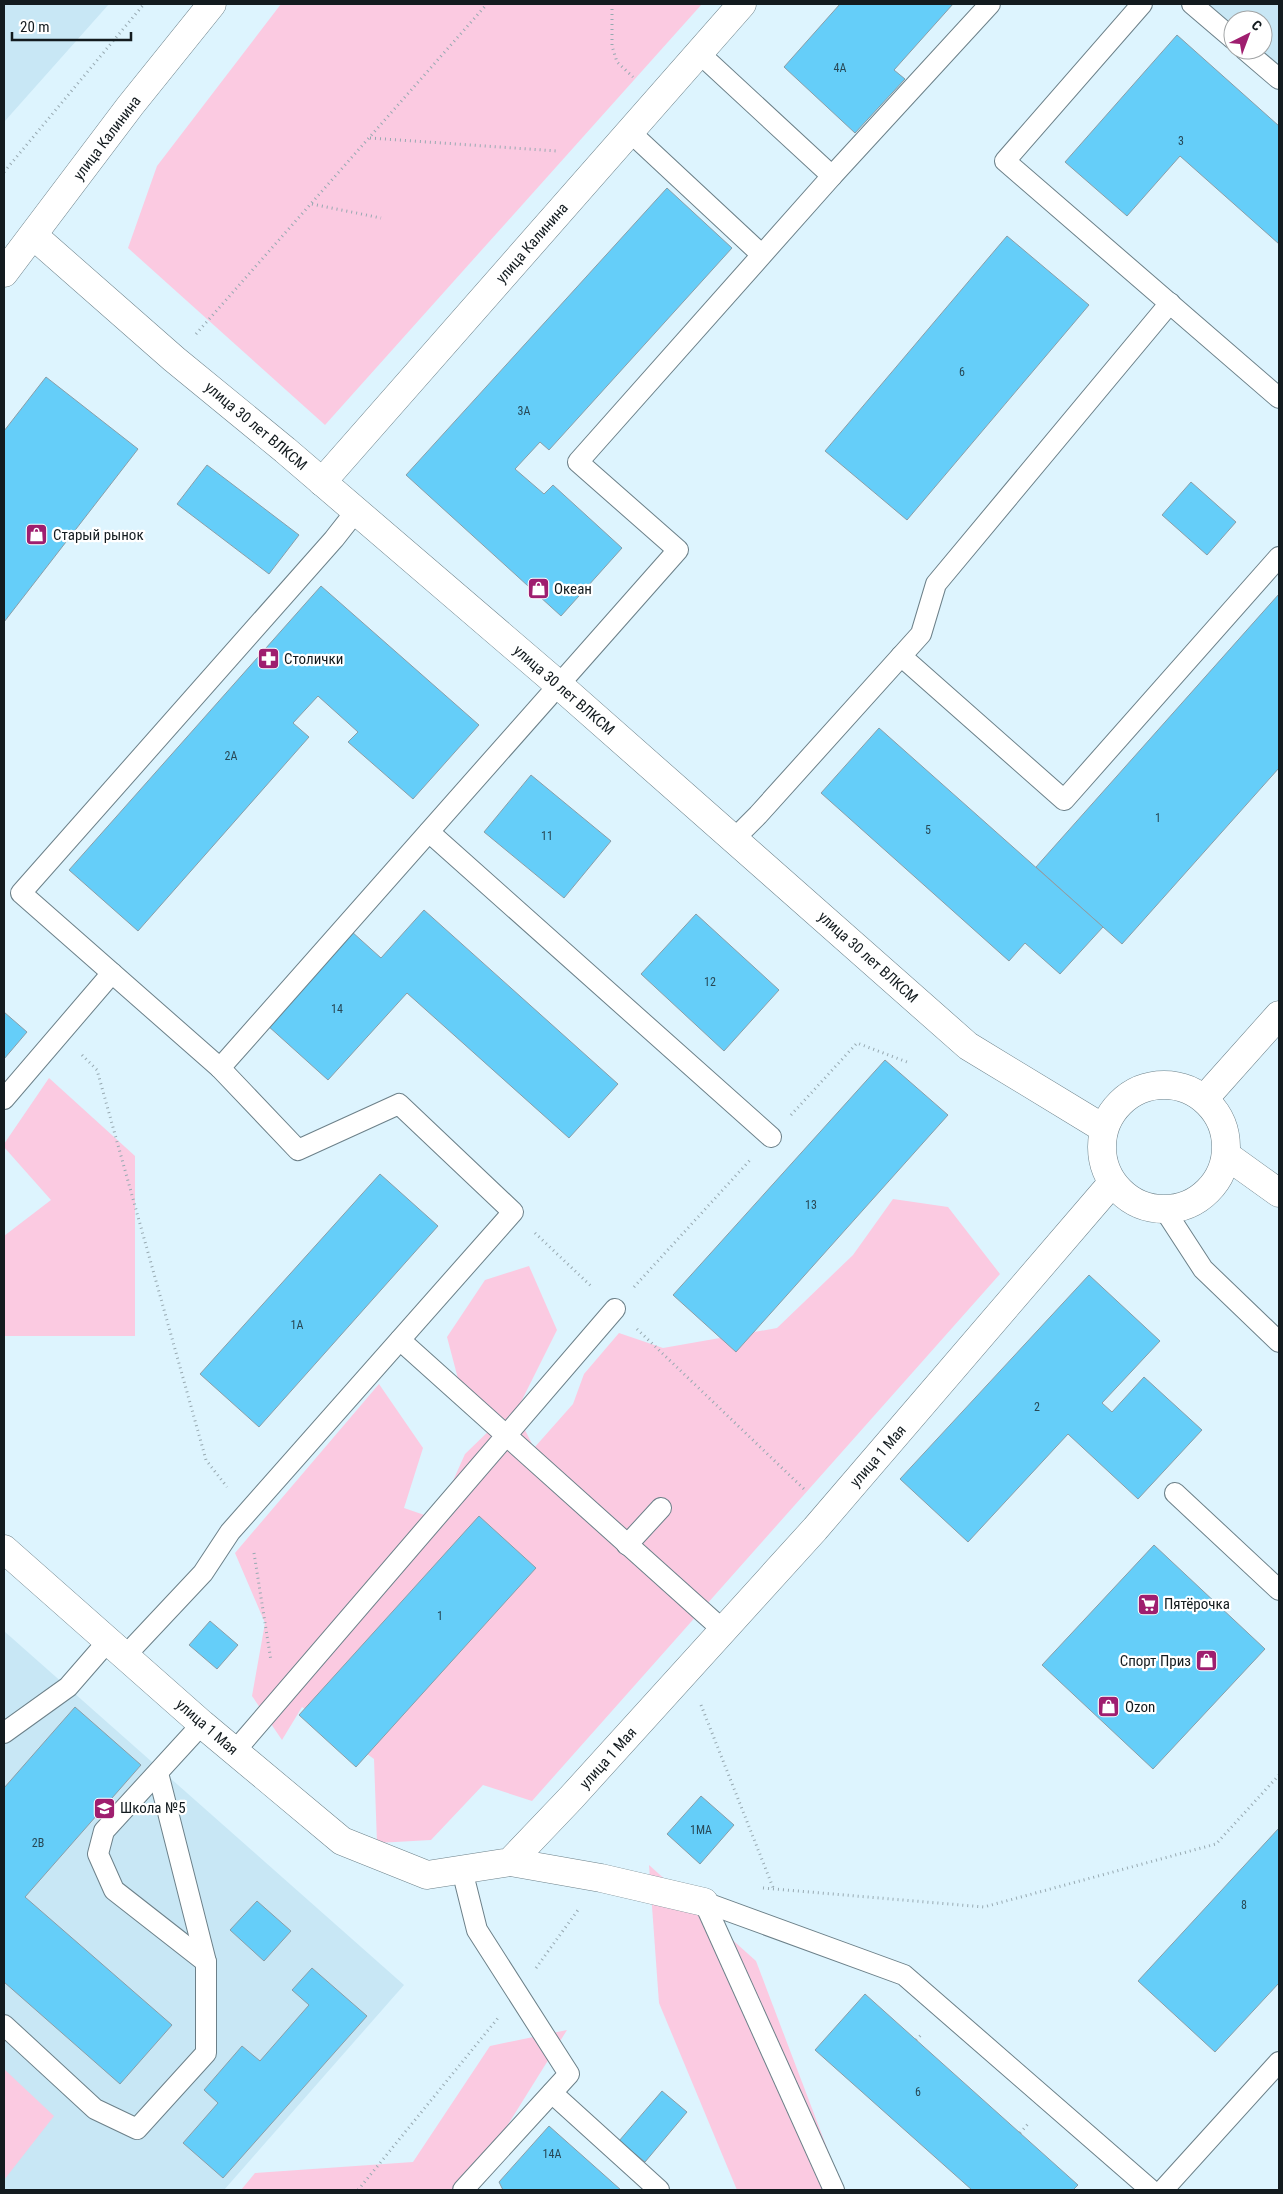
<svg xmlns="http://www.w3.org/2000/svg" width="1283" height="2194" viewBox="0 0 1283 2194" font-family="'Roboto Condensed',sans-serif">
<rect width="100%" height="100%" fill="#ddf4fe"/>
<!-- built -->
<g fill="#c8e7f5">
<path d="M4,4h105l-105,118z"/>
<path d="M1205,4h74v63l-19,-17h3v-30h-30v7z"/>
<path d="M4,1631l400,354 -180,205h-220z"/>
</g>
<!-- green -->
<g fill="#fbcae1">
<path d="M281,4h421l-377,421 -197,-177 29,-82z"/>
<path d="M49,1078l86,78v180h-131v-100l47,-36 -47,-53v-3z"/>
<path d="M893,1199l55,8 52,67 -468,527 -49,-16 -52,55 -54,3 -3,-84 -72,-52 -20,33 -30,-44 13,-73 -30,-70 144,-169 44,64 -19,60 32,11 29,-65 31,-30 -35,-34 -14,-53 38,-57 44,-14 28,64 -41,82 18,36 39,-44 11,-30 35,-41 44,15 114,-20 76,-73z"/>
<path d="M649,1865l107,96 87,229h-106l-78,-187z"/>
<path d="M567,2030l-100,160h-226l14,-17 158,-11 77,-116z"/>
<path d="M4,2069l50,47 -50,64z"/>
</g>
<!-- building -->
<g fill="#65cef9" stroke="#8a9ea8">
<path d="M840,4h113l-59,66 11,9 -50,54 -71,-66z"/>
<path d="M1177,35l102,91v118l-99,-88 -53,60 -62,-54z"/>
<path d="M667,188l65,60 -183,202 -9,-8 -25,27 29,25 9,-9 69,63 -61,68 -155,-141z"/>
<path d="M1007,236l82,69 -182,215 -82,-69z"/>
<path d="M46,377l92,72 -134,173v-191z"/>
<path d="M207,465l92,70 -30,39 -92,-70z"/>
<path d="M1191,482l45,40 -29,33 -45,-40z"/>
<path d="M321,586l158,139 -66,74 -65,-57 10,-10 -40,-36 -25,27 16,14 -171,194 -69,-61z"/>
<path d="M1279,594v174l-157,176 -86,-77z"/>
<path d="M879,728l224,199 -43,47 -35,-31 -16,18 -188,-168z"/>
<path d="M531,775l80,66 -47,57 -80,-66z"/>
<path d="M424,910l194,174 -49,54 -162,-145 -79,87 -61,-55 84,-94 30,27z"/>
<path d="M696,914l83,76 -55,61 -83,-77z"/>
<path d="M4,1012l23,20 -23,27z"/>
<path d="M885,1060l63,55 -212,237 -63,-57z"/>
<path d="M380,1174l58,52 -179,201 -59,-53z"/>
<path d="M1089,1275l71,66 -58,62 10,9 32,-35 58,53 -64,69 -70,-65 -100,108 -68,-63z"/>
<path d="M479,1516l57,52 -180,199 -57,-52z"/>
<path d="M1154,1545l111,104 -112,120 -111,-104z"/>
<path d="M210,1621l28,24 -21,24 -28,-24z"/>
<path d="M75,1707l66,58 -116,132 147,128 -52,59 -116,-102v-194z"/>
<path d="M701,1796l33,29 -34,39 -33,-30z"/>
<path d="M1279,1828v155l-64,69 -77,-71z"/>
<path d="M257,1901l34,30 -27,30 -34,-31z"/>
<path d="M312,1968l55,48 -144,162 -40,-35 35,-40 -14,-13 38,-44 18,15 49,-56 -17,-15z"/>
<path d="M865,1994l213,191 -5,5h-101l-157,-140z"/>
<path d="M662,2091l25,21 -42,50 -26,-21z"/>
<path d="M549,2126l72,64h-118l-4,-8z"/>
</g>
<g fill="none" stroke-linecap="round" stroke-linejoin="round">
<defs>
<g id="lane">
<path d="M1142,4l-137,157 274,237"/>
<path d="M1192,4l41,35"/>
<path d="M1245,50l34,29"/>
<path d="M699,53l133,123 158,-172"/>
<path d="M630,132l131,122"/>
<path d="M356,511l-22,28 -313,354 199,175 458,-518 -100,-88 254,-286"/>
<path d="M901,656l163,144 215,-243"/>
<path d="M429,832l342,305"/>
<path d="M735,838l23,-23 163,-181 15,-50 234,-281"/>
<path d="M4,1099l108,-126"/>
<path d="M1164,1209l39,60 76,73"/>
<path d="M400,1340l323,290"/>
<path d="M1175,1493l104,97"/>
<path d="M627,1545l34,-37"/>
<path d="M126,1655l77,-82 27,-41 283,-320 -114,-108 -101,46 -78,-82"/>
<path d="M4,1733l64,-46 40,-46"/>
<path d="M235,1751l380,-442"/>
<path d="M158,1773l48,189"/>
<path d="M462,1870l15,60 92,144 -106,116"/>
<path d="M704,1902l200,73 247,215"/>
<path d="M704,1902l130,288"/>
<path d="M4,2025l91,84 42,20 69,-76v-91l-92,-72 -16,-36 6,-23 98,-107"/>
<path d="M552,2093l107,97"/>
<path d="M1163,2190l116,-128"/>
</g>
<g id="street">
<path d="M34,236l140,123 111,91 274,235 409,361 135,82"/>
<path d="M322,482l420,-478"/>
<circle cx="1164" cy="1147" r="62"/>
<path d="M1204,1099l75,-84"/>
<path d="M1226,1155l53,38"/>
<path d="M4,1549l198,175 140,117 85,34 83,-13 61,-64 244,-269 297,-346"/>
<path d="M510,1862l91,16 103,24"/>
</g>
<path id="highway" d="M4,273l126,-167 82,-102"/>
</defs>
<!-- lane casing -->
<use href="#lane" stroke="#6c8089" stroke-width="22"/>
<!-- street casing -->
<use href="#street" stroke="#6c8089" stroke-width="29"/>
<!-- highway casing -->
<use href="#highway" stroke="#6c8089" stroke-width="29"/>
<!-- path -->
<g stroke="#97a9b1" stroke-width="3" stroke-dasharray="1 4" stroke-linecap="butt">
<path d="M612,4v42l5,16 16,15"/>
<path d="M370,138l187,13"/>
<path d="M4,172l140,-168"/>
<path d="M312,204l69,14"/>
<path d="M196,334l291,-330"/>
<path d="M82,1055l15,15 109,390 21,27"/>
<path d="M791,1115l66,-72 50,19"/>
<path d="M535,1233l57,54"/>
<path d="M634,1287l117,-128"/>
<path d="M637,1329l167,160"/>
<path d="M254,1553l17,108"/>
<path d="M701,1705l73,185"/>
<path d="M763,1888l221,19 232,-63 63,-69"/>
<path d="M536,1968l42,-58"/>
<path d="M916,2040l7,-7"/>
<path d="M1020,2133l8,-9"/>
<path d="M358,2190l140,-172"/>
</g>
<!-- lane -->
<use href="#lane" stroke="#fff" stroke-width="20"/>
<!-- street -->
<use href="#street" stroke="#fff" stroke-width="28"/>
<!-- highway -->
<use href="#highway" stroke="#fff" stroke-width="28"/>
</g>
<!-- icons -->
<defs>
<symbol id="shop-square" viewBox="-11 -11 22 22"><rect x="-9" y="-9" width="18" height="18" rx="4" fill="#9f1e6f" stroke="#fff"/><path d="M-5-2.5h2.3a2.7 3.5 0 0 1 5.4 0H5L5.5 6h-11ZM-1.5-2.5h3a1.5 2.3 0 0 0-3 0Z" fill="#fff"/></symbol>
<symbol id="pharmacy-square" viewBox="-11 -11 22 22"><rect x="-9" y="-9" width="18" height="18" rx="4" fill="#9f1e6f" stroke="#fff"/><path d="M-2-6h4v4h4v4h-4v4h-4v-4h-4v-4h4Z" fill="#fff"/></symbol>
<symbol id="supermarket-square" viewBox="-11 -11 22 22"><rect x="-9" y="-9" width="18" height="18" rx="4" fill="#9f1e6f" stroke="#fff"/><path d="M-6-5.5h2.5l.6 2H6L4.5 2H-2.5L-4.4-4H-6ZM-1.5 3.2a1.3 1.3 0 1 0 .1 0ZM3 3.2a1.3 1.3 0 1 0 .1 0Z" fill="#fff"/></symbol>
<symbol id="school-square" viewBox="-11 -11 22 22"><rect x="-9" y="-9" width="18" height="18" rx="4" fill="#9f1e6f" stroke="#fff"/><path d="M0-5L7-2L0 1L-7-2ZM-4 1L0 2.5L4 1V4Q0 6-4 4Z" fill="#fff"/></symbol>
</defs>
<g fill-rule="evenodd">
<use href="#shop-square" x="24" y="522" width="25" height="25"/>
<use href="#shop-square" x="526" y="576" width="25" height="25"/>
<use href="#pharmacy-square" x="256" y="646" width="25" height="25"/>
<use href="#supermarket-square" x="1136" y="1592" width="25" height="25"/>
<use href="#shop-square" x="1194" y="1648" width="25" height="25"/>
<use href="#shop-square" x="1096" y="1694" width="25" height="25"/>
<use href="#school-square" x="92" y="1796" width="25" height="25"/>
</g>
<g text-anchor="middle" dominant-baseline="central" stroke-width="4.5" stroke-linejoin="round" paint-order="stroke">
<!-- number labels -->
<g font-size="12" fill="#284856">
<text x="840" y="68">4А</text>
<text x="1181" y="141">3</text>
<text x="962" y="372">6</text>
<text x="524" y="411">3А</text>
<text x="231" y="756">2А</text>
<text x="1158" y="818">1</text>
<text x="928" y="830">5</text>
<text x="547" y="836">11</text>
<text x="710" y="982">12</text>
<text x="337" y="1009">14</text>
<text x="811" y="1205">13</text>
<text x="297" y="1325">1А</text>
<text x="1037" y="1407">2</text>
<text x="440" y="1616">1</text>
<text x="701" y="1830">1МА</text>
<text x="38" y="1843">2В</text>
<text x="1244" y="1905">8</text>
<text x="918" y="2092">6</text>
<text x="552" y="2154">14А</text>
</g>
<!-- street labels -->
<g font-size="15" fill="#131b1f" stroke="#fff">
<text transform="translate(107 138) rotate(-53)">улица Калинина</text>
<text transform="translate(532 243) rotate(-49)">улица Калинина</text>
<text transform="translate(256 426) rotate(40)">улица 30 лет ВЛКСМ</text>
<text transform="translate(564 690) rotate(41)">улица 30 лет ВЛКСМ</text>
<text transform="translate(868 957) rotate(42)">улица 30 лет ВЛКСМ</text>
<text transform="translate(878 1456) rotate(-49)">улица 1 Мая</text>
<text transform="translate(207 1727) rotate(41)">улица 1 Мая</text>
<text transform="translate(608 1758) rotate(-48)">улица 1 Мая</text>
</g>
<!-- poi labels -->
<g font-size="15" fill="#131b1f" stroke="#fff" text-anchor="start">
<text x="53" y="535">Старый рынок</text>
<text x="554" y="589">Океан</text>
<text x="284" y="659">Столички</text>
<text x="1164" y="1604">Пятёрочка</text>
<text x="1191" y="1661" text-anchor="end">Спорт Приз</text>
<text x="1125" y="1707">Ozon</text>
<text x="120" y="1808">Школа №5</text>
</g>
</g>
<!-- border -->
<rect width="1283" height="2194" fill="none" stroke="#131b1f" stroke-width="10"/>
<!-- north arrow -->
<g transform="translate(1248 35) rotate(42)"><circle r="24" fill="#ffffff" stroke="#a1a4a5"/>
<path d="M0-4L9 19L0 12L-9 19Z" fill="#9f1e6f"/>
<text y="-8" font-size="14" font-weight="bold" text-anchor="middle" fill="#131b1f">С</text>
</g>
<!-- scale -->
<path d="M12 32v8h119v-8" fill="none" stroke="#131b1f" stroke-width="2.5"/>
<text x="20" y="32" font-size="15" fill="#131b1f" stroke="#ffffff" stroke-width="4" paint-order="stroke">20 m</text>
</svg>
